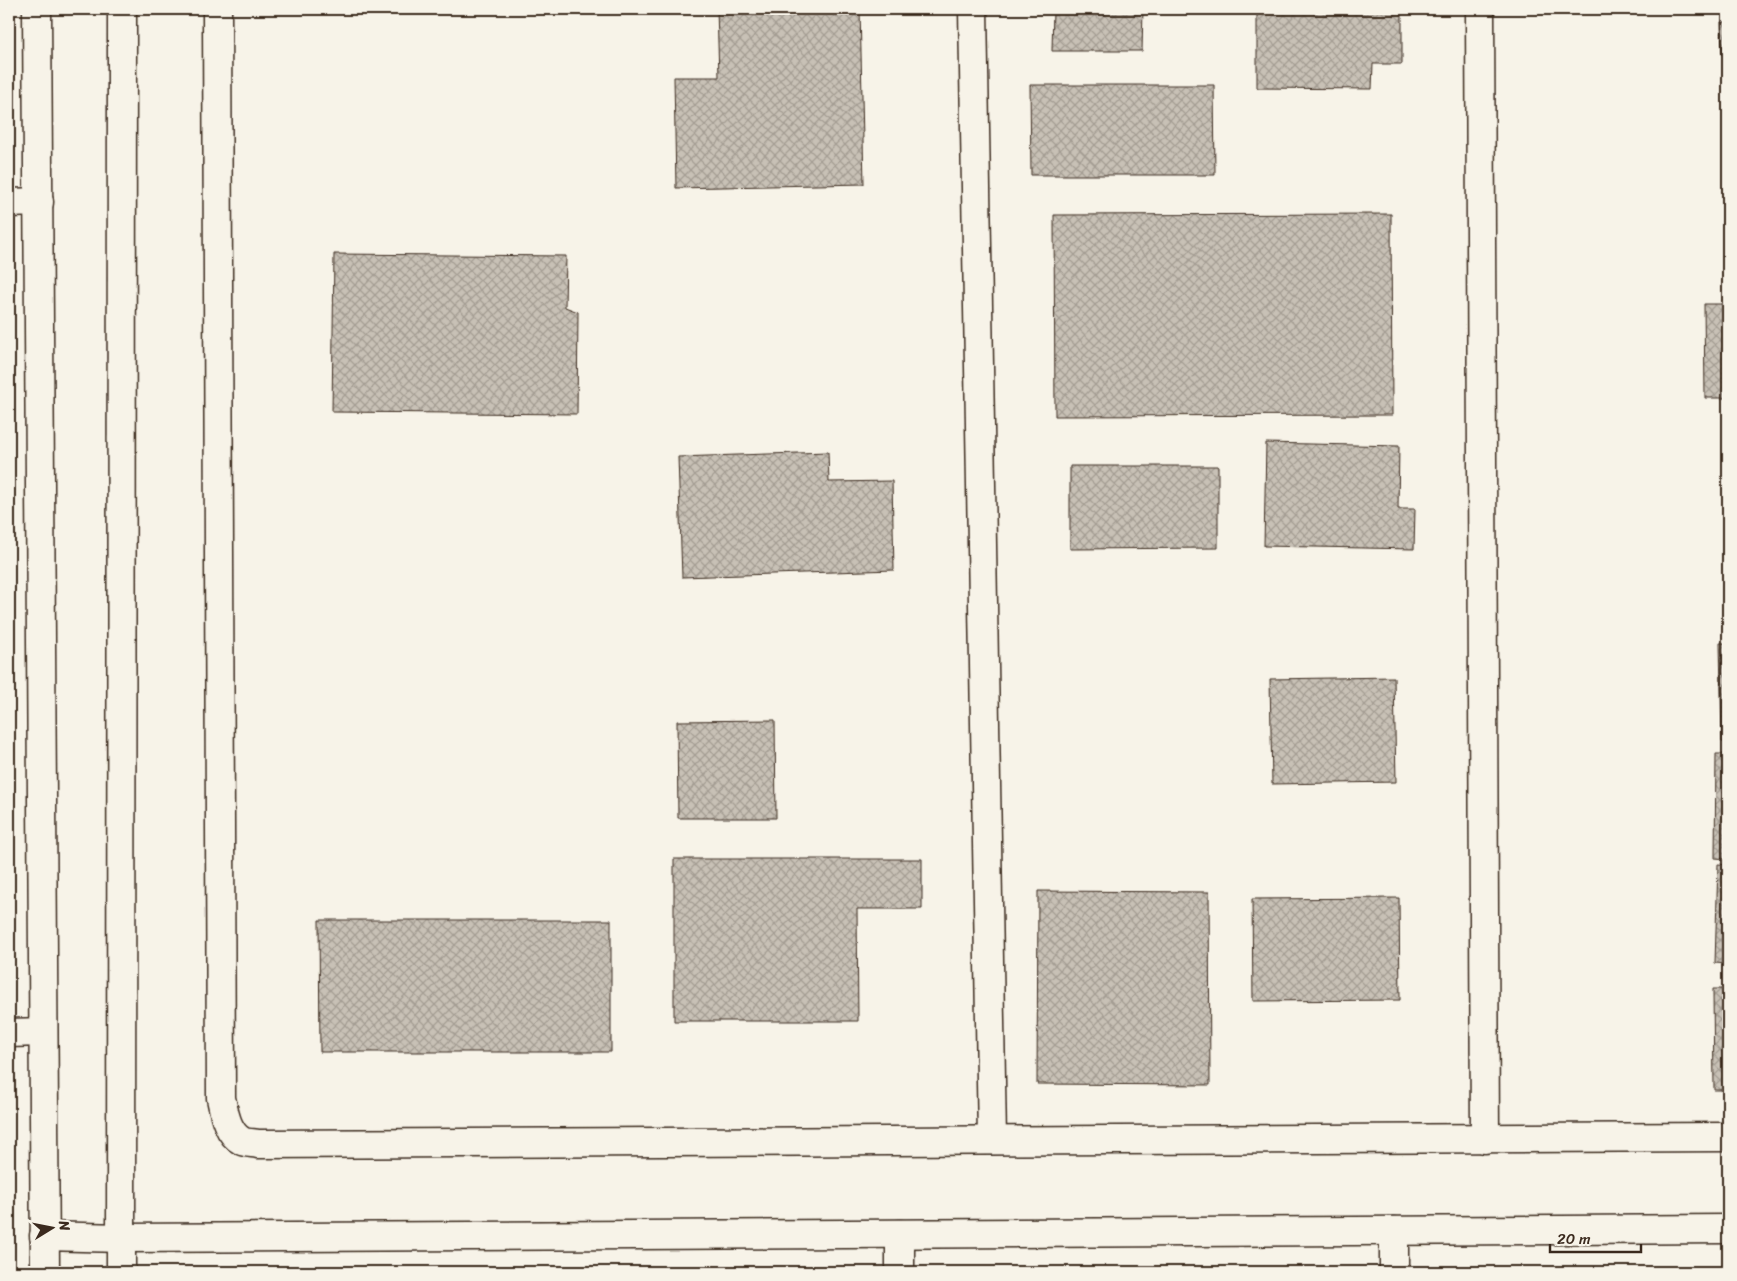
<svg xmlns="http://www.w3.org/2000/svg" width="1737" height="1281" viewBox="0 0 1737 1281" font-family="Sriracha,sans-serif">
<defs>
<pattern id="building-cross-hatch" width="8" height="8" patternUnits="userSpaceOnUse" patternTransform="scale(1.25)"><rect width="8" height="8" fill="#c8c1b6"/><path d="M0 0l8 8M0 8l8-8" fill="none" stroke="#a49d93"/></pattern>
</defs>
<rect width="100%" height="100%" fill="#f7f3e8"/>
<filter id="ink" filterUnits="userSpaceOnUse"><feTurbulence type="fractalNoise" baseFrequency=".02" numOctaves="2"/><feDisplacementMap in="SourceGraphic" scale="10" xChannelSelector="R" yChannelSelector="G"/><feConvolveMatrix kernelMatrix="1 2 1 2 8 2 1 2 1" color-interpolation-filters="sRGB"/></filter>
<g filter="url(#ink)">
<!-- building -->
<g fill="url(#building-cross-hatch)" stroke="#3b2a1e">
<path d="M717,9h143l4,175 -188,4 -2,-111h45z"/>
<path d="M1053,9h90l-1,42h-90z"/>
<path d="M1257,9h145v55h-29l-1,25 -115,-1z"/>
<path d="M1721,22h7v32l-6,1z"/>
<path d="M1030,85h184l1,90h-184z"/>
<path d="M1391,214l1,201 -337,1 -1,-201z"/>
<path d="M334,254l232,2 -1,51 13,5 -1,102 -245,-2z"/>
<path d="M1704,304h24v94h-23z"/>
<path d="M1266,443l133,3 -1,63h17l-1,40 -150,-3z"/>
<path d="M828,452l1,30 63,-1 2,89 -212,7 -4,-120z"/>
<path d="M1070,466h148v82l-148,1z"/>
<path d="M1720,643h8v99h-6z"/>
<path d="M1394,677l2,105 -124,2 -2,-105z"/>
<path d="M775,720l1,98h-98l-1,-97z"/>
<path d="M1716,754h12v105l-13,-1z"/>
<path d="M674,859h248v50h-65l1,112h-184z"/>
<path d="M1718,864l10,1v99l-13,-1z"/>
<path d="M1038,891l171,1 1,193 -173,-1z"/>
<path d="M1399,898l1,102 -147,1 -1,-102z"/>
<path d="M319,920h292v132h-291z"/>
<path d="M1713,989h15v101h-14z"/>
</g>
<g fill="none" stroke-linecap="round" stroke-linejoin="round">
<defs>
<g id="minor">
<path d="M37,9l8,1263"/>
<path d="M217,9l4,1089c3,14 6,35 21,43 4,2 11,2 16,3l1470,-7"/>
<path d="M973,9l19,1131"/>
<path d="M1480,9l5,1130"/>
<path d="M9,203l30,-1"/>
<path d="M9,1033l34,-1"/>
<path d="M1394,1231v41"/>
<path d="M900,1234v38"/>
<path d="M44,1236l77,2 1607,-9"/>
<path d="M121,1272l1,-1263"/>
</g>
</defs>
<!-- minor casing -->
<use href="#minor" stroke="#3b2a1e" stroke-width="31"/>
<!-- minor -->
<use href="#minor" stroke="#f7f3e8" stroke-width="28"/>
</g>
</g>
<!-- margin -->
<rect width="1737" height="1281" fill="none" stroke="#f7f3e8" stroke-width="30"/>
<rect x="15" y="15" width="1707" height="1251" fill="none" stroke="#3b2a1e" stroke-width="2" filter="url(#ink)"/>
<!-- north arrow -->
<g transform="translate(52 1228) rotate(80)" stroke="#f7f3e8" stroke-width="4" paint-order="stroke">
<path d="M0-4L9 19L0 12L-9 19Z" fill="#3b2a1e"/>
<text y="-8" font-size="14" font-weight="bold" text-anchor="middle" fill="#3b2a1e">N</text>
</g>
<!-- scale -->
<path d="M1550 1244v8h91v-8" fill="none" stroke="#3b2a1e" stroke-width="2.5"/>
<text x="1557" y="1244" font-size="15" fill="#3b2a1e" stroke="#f7f3e8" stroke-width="4" paint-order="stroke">20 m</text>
</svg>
